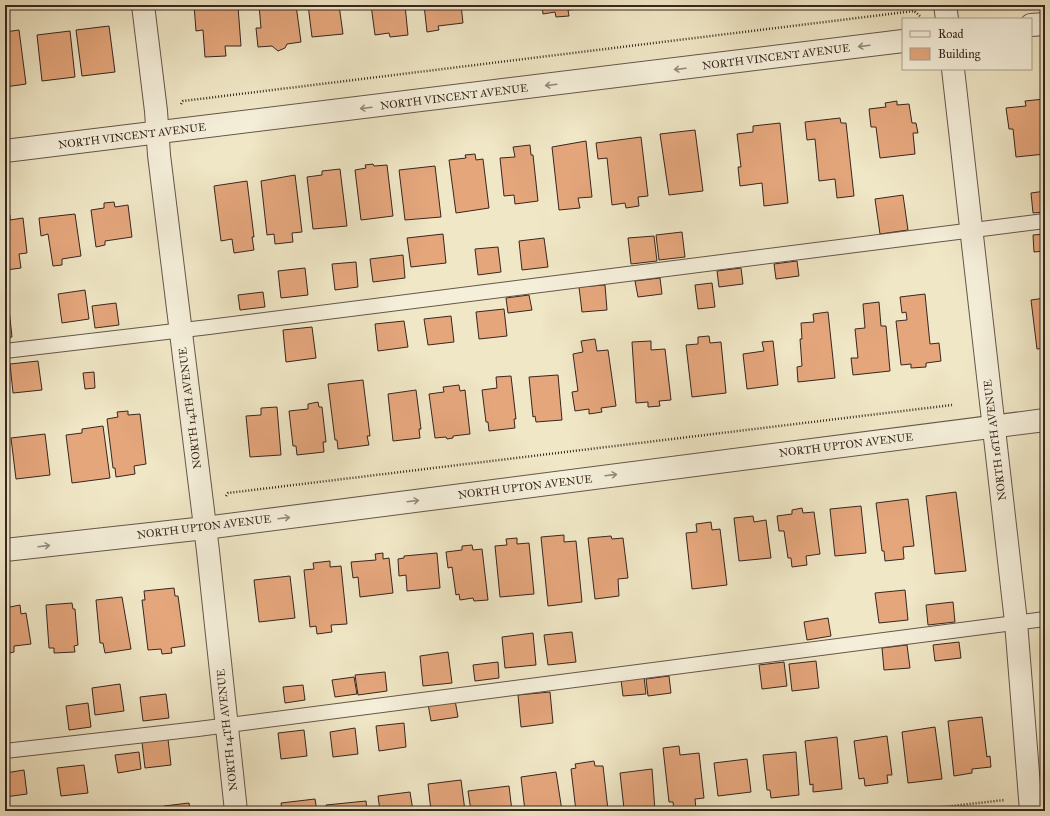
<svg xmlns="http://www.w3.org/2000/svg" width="1050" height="816" viewBox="0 0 1050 816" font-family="'IM FELL Great Primer',serif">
<rect width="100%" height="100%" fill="#f0e7c6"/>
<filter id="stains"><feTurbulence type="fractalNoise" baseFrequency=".005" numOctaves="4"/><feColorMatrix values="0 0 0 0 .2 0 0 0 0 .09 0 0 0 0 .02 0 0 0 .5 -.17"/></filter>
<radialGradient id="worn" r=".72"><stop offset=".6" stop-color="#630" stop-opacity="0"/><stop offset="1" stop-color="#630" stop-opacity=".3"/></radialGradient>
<!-- building -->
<g fill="#e5a67c" stroke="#38261f">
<path d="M194,5l23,1v2l21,-1 3,39h-16l1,10 -21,1 -2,-27 -7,1z"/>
<path d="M259,5h37l5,37 -14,2 -2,4 -7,3 -6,-5 -14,1 -2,-19h5z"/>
<path d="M308,5h31l4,29 -31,3z"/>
<path d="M371,5h34l3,30 -18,2 -1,-4 -14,2z"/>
<path d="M424,5h37l2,18 -25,3 1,4 -12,2z"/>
<path d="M542,5h36l1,4 -11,1 1,6 -13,1 -1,-5 -12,2z"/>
<path d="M109,26l6,46 -33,4 -6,-46z"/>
<path d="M19,30l7,54 -21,3v-55z"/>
<path d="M70,31l5,46 -33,4 -5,-46z"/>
<path d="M1044,99l1,55 -29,3 -3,-28h-4l-3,-21 20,-2 -1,-5z"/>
<path d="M897,101v4l12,-1 3,19h4l2,10h-5l2,21 -35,4 -4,-31h-5l-2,-18 17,-2 -1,-4z"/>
<path d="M840,118l1,5h5l8,73 -17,2 -2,-19 -16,2 -4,-42 -8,1 -2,-18z"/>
<path d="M780,123l8,80 -24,3 -2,-23 -22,3 -2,-19h3l-4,-33 16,-2v-6z"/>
<path d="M695,130l8,61 -34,4 -9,-61z"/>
<path d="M641,137l7,59 -10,1 1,9 -13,2 -1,-5 -13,2 -5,-47 -9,1 -2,-16z"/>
<path d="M586,141l6,56 -14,1 2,10 -21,2 -7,-63z"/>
<path d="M530,145l1,10h2l5,46 -23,3 -1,-9 -10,1 -4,-38 15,-1 -2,-10z"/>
<path d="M475,154l1,6 7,-1 6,49 -33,5 -7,-53 17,-2 -1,-3z"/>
<path d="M373,164l1,2 13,-1 6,51 -32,4 -6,-50 11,-2 -1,-3z"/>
<path d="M435,166l6,51 -36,3 -6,-50z"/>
<path d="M340,169l7,57 -34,3 -6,-52 15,-2v-4z"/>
<path d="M295,175l7,57 -10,1 1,9 -18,2 -1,-10 -7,1 -6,-54z"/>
<path d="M247,181l7,56h-2l2,13 -20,3 -2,-14 -11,2 -7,-55z"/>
<path d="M1045,191v21l-12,1 -2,-20z"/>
<path d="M903,195l5,35 -28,4 -5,-35z"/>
<path d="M114,202l1,5 13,-2 4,32 -27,4v4l-9,2 -5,-37 13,-2v-5z"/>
<path d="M75,214l6,42 -19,3v6l-9,1 -5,-32 -7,2 -2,-18z"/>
<path d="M5,215h5v5l13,-2 4,35 -8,1 2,14 -15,2z"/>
<path d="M682,232l3,25 -26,3 -3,-25z"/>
<path d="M443,234l3,29 -35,4 -4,-29z"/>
<path d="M1045,234v17l-11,1 -1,-17z"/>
<path d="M654,236l3,25 -26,3 -3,-26z"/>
<path d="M544,238l4,29 -26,3 -3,-29z"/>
<path d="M498,247l3,25 -23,3 -3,-26z"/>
<path d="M403,255l2,23 -32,4 -3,-23z"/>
<path d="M797,261l2,15 -23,3 -2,-15z"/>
<path d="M356,262l2,25 -23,3 -3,-26z"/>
<path d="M305,268l3,27 -27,3 -3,-27z"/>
<path d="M741,268l2,16 -24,3 -2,-16z"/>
<path d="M660,278l2,16 -24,3 -3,-16z"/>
<path d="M712,283l3,24 -17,2 -3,-24z"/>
<path d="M605,285l2,25 -25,2 -3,-25z"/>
<path d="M85,290l4,29 -27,4 -4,-29z"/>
<path d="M263,292l2,15 -25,3 -2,-15z"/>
<path d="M925,294l5,50 9,-1 2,18 -15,2v4l-15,1v-4l-10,1 -5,-44 11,-1 -1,-8 -4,1 -2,-16z"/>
<path d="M529,295l3,15 -24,3 -2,-15z"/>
<path d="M1045,298v50l-8,1 -6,-49z"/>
<path d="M879,302l2,24h5l4,45 -37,4 -2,-17h7l-3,-29 10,-1 -2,-24z"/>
<path d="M116,303l3,22 -24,3 -3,-22z"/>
<path d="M5,309h4l3,28 -7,1z"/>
<path d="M504,309l3,27 -28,3 -3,-27z"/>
<path d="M828,312l7,66 -37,4 -1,-15 5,-1 -2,-27h2l-1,-16 13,-1 -1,-8z"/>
<path d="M451,316l3,26 -26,3 -4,-26z"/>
<path d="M404,321l4,26 -30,4 -3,-27z"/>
<path d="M312,327l4,31 -30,4 -3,-32z"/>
<path d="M709,336l1,7 11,-1 5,51 -34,4 -6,-52 12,-1v-7z"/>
<path d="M595,339l2,12 11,-1 8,56 -15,2 1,4 -13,2v-5l-14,2 -3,-19 6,-1 -5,-37 10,-2 -2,-11z"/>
<path d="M651,341v9l14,-1 6,51 -12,1 1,5 -12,1v-5l-12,1 -4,-61z"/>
<path d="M773,341l5,44 -31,4 -4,-35 21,-3 -2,-9z"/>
<path d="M38,361l4,29 -29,3 -3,-29z"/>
<path d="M94,372l1,16 -10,1 -2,-16z"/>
<path d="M558,375l4,45 -26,2 -1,-6 -2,1 -4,-40z"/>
<path d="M511,376l5,43h-2l1,9 -26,3 -1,-9h-2l-4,-32 15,-2 -1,-11z"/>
<path d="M363,380l7,56h-3l2,9 -31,4 -1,-9h-2l-7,-56z"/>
<path d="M459,385l1,6 5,-1 5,44 -17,2v2l-6,1 -1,-2 -11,1 -6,-44 15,-2 -1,-5z"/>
<path d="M416,390l5,39h-2l1,9 -27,3 -5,-47z"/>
<path d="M318,402l1,5h3l4,35h-3l1,10 -27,3 -1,-9h-3l-4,-35 19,-2v-5z"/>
<path d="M277,407l4,48 -31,2 -4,-41 15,-1v-7z"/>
<path d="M128,411v4l12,-1 6,50 -12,2 1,8 -19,3 -1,-9h-2l-6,-49 11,-2 -1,-5z"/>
<path d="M103,426l7,52 -38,5 -6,-48 16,-2v-4z"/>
<path d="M45,434l5,41 -34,4 -5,-41z"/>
<path d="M956,492l10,79 -31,3 -9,-78z"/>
<path d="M908,499l6,47 -11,1 1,12 -19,2 -1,-10h-2l-6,-48z"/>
<path d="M861,506l5,47 -31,3 -5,-47z"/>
<path d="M802,508l1,5 11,-1 6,42 -14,2 1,9 -15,2 -1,-9h-3l-4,-27h-5l-2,-15 15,-2v-4z"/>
<path d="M753,516l1,6 12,-2 5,38 -32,3 -5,-43z"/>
<path d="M711,522l1,8 8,-1 7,56 -35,4 -6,-56 11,-1 -1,-8z"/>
<path d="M564,535v7l12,-1 6,61 -34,4 -7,-69z"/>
<path d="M611,536l1,3 11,-1 5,40 -10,1 1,17 -24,3 -7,-61z"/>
<path d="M517,538v6l12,-1 5,51 -34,3 -5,-51 12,-1 -1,-6z"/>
<path d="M472,545l1,5 9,-1 6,51 -14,1 -1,-3 -13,2 -1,-6 -3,1 -4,-28 -4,1 -2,-16 16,-2v-4z"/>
<path d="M383,553v6l6,-1 4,35 -33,4 -2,-20 -5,1 -2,-16 25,-2 -1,-6z"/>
<path d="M437,553l3,35 -33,3 -1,-16 -7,1 -1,-17 6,-1v-2z"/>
<path d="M330,561v6l11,-1 6,58 -16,1 1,7 -15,2 -1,-8 -6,1 -6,-57 10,-1 -1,-6z"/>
<path d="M290,576l5,42 -36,4 -5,-42z"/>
<path d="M174,588l1,8h3l7,50 -14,2 1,5 -10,1 -1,-5 -13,1 -6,-50h3l-1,-9z"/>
<path d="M905,590l3,30 -29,3 -4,-30z"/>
<path d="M122,597l9,52 -26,4 -2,-10h-3l-4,-43z"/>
<path d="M953,602l2,20 -27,3 -2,-20z"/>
<path d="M72,603l1,6h2l3,36 -4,1 1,6 -21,1v-5h-5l-3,-43z"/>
<path d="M20,605l1,9 5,-1 5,31 -17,2v6l-9,2v-46z"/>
<path d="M828,618l3,18 -24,4 -3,-18z"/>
<path d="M572,632l4,30 -28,3 -4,-30z"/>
<path d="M533,633l3,32 -31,3 -3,-31z"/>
<path d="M959,642l2,16 -26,3 -2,-16z"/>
<path d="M907,645l3,23 -26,2 -2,-22z"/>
<path d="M448,652l4,31 -29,3 -3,-30z"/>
<path d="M816,661l3,27 -27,3 -3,-27z"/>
<path d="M498,662l1,16 -24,3 -2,-16z"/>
<path d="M784,662l3,24 -25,3 -3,-24z"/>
<path d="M385,672l2,19 -29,4 -3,-20z"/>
<path d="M669,676l2,17 -23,3 -2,-17z"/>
<path d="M354,677l3,17 -22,3 -3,-17z"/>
<path d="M644,677l2,17 -23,2 -2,-16z"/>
<path d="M120,684l4,27 -29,4 -3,-27z"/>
<path d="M303,685l2,15 -20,3 -2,-16z"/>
<path d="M550,692l3,31 -32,4 -3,-32z"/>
<path d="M166,694l3,24 -26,3 -3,-24z"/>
<path d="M455,700l3,17 -27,4 -3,-17z"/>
<path d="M88,703l3,24 -22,3 -3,-24z"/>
<path d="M982,717l5,40 3,-1 1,11 -19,2v4l-18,3 -6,-55z"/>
<path d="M404,723l2,24 -27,4 -3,-25z"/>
<path d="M935,727l7,52 -34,4 -6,-51z"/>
<path d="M355,728l3,26 -25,3 -3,-25z"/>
<path d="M304,730l3,26 -26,3 -3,-26z"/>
<path d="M887,736l5,39h-5l1,8 -23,3 -1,-8 -5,1 -5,-38z"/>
<path d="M837,737l5,52 -29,3v-8l-3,1 -5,-44z"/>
<path d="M168,739l3,26 -26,3 -3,-26z"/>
<path d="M679,746l1,9 19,-2 5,45 -9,1 1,10 -22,2 -1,-9h-4l-6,-54z"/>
<path d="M139,752l2,17 -23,4 -3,-18z"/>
<path d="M796,752l3,43 -28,3 -1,-8h-3l-4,-35z"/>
<path d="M747,759l4,33 -33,4 -4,-33z"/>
<path d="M594,761l1,5h8l5,44 -32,1 -5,-42 5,-1 -1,-4z"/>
<path d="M84,765l4,28 -27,3 -4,-28z"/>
<path d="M652,769l3,42h-29v-3l-2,1 -4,-36z"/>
<path d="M24,770l3,24 -22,3v-24z"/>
<path d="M556,772l6,39h-37l-4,-34z"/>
<path d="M461,780l4,31h-34l-3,-27z"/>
<path d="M509,786l3,25h-41l-3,-20z"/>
<path d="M410,792l3,19h-33l-2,-15z"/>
<path d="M315,799l2,12h-35l-1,-8z"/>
<path d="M366,801l1,10h-40l-1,-6z"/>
<path d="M189,803l1,8h-26v-5z"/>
</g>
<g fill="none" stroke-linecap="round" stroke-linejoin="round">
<defs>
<g id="lane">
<path d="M5,351l204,-24 836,-106"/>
<path d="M5,751l193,-22 847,-110"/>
</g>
<g id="street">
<path d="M143,5l13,106 3,44 49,396 28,260"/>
<path d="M945,5l2,14"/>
<path d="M1031,25l14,-1"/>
<path d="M953,69l63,553 15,189"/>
<path d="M5,151l898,-110"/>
<path d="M5,550l200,-22 840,-108"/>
</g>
</defs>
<!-- lane casing -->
<use href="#lane" stroke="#665649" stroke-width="16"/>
<!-- street casing -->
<use href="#street" stroke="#665649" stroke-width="24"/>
<!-- path -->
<g stroke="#38261f" stroke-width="2.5" stroke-dasharray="1 2" stroke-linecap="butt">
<path d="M181,104l2,-3 731,-90 6,5"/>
<path d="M226,496l2,-3 724,-88"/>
<path d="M907,811l98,-11"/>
</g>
<!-- lane -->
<use href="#lane" stroke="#f5efda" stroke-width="14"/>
<!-- street -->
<use href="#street" stroke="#f5efda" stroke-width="22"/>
</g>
<!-- one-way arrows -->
<defs><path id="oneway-shaft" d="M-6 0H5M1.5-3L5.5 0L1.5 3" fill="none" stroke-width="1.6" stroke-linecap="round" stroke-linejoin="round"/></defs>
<g stroke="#968a7c">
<use href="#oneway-shaft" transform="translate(864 46) rotate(173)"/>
<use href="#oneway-shaft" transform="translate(680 69) rotate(173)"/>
<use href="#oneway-shaft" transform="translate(551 85) rotate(173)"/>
<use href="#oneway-shaft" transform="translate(366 108) rotate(173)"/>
<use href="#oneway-shaft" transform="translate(611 475) rotate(-7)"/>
<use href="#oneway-shaft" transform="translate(413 501) rotate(-7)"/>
<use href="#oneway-shaft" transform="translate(284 518) rotate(-7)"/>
<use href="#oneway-shaft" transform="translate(44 546) rotate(-7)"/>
</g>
<g text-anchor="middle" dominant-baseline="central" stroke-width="3.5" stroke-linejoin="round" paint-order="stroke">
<!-- street labels -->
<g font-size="11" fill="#38261f" stroke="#f5efda">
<text transform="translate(776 57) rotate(-7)">NORTH VINCENT AVENUE</text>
<text transform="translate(454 97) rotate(-7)">NORTH VINCENT AVENUE</text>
<text transform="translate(132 136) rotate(-7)">NORTH VINCENT AVENUE</text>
<text transform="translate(190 408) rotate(-97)">NORTH 14TH AVENUE</text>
<text transform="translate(995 440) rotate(-97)">NORTH 16TH AVENUE</text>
<text transform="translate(846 445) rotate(-7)">NORTH UPTON AVENUE</text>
<text transform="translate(525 487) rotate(-7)">NORTH UPTON AVENUE</text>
<text transform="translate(204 527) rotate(-7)">NORTH UPTON AVENUE</text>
<text transform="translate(227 730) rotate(-96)">NORTH 14TH AVENUE</text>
</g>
</g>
<!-- margin -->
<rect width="1050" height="816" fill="none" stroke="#f0e7c6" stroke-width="20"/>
<rect x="6" y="6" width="1038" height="804" fill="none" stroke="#38261f" stroke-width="2"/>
<rect x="10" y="10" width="1030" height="796" fill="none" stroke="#38261f"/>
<!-- legend -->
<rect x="902" y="18" width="130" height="52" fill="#f5efda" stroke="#a99f8f"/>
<rect x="910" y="31" width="20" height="6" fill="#f5efda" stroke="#a99f8f"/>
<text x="938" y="38" font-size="12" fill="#38261f">Road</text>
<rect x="910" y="48" width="20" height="12" fill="#e5a67c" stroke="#a99f8f"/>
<text x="938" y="58" font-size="12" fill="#38261f">Building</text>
<rect width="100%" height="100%" filter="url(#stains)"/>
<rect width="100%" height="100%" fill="url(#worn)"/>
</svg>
